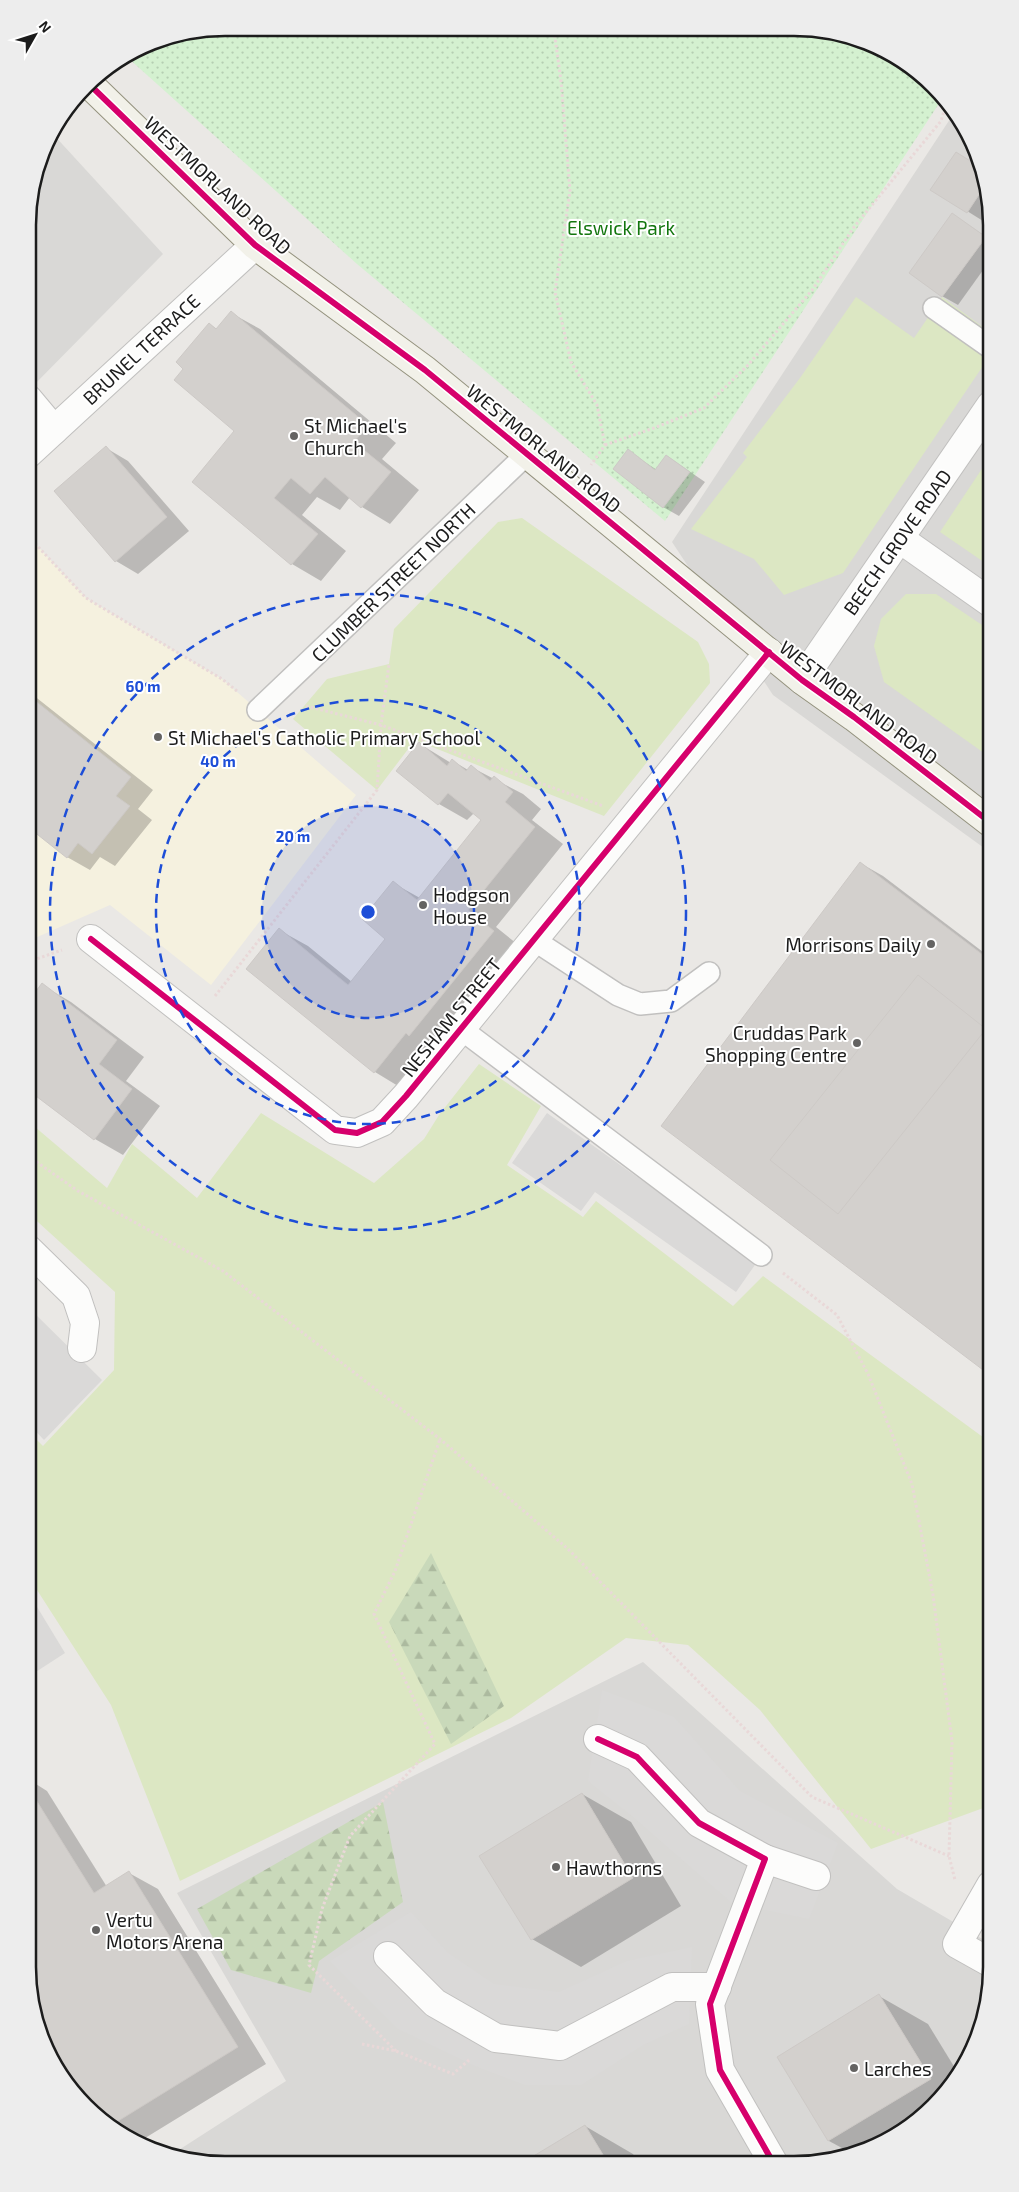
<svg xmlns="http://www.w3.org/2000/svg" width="1019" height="2192" viewBox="0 0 1019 2192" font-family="'Exo 2',sans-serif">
<defs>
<pattern id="forest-firs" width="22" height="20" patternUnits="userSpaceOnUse" patternTransform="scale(1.25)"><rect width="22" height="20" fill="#c9d9ba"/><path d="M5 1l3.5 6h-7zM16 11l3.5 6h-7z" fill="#acba9f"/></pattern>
<pattern id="park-dots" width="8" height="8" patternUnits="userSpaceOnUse" patternTransform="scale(1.25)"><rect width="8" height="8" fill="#d4f1d0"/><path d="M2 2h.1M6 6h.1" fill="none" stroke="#b5ceb2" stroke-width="1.8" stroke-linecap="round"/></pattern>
</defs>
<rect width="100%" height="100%" fill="#eae8e5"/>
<!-- residential -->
<g fill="#d9d8d6">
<path d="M954,113l11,13 20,48 6,52v627l-218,-158 -101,-153z"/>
<path d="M52,133l111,121 -135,137v-179l20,-74z"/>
<path d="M643,1662l254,227 94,55v36l-14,62 -34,55 -40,34 -58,27 -52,6 -606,-3 -16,-6 115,-74 -109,-188z"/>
</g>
<!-- education -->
<path fill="#f5f1df" d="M28,536l58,62 136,81 134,116 -145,190 -101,-80 -75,33 -7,6z"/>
<!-- grass -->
<g fill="#dce7c3">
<path d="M856,297l58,41 28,-41 49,36v21l-148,219 -59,22 -30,-36 -63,-30 56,-72 -4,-4 57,-75z"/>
<path d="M991,455v112l-51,-35z"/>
<path d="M522,518l176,124 11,22 1,19 -106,133 -189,-76 -38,50 -84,-71 34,-40 62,-15 5,-35 104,-107z"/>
<path d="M906,594h30l55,37v127l-107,-76 -10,-36 7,-27z"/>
<path d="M479,1064l62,42 -34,59 76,52 13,-16 137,105 30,-30 228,167v366l-5,-2 -115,42 -111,-139 -72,-65 -62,-7 -115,80 -331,163 -69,-176 -83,-129v-145l15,15 71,-76 1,-78 -87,-79v-92l79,67 25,-44 65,54 64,-85 113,70 50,-44 15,-24z"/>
</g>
<!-- forest -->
<g fill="url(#forest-firs)">
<path d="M431,1553l73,153 -53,38 -62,-122z"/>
<path d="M383,1802l20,100 -84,59 -8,32 -80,-23 -34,-61z"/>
</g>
<!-- park -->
<path fill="url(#park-dots)" d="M226,28l606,3 49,17 43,29 18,22 -277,422 -308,-257 -230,-207 23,-15z"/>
<!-- parking -->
<g fill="#dad9d8">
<path d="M547,1113l210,149 -21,30 -141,-100 -14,19 -69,-48z"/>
<path d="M28,1307l74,73 -58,60 -16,-17z"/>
<path d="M28,1592l37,61 -37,24z"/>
<path d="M602,1690l72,27 66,74 98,52 -29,76 -77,-16 -100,-87 -44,-35z"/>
<path d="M411,1912l37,41 46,31 65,8 68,-31 65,-14 -3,77 -46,21 -62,40h-56l-50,-19 -77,-37 -68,-68z"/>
</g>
<!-- shadow -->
<g fill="#0003">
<path d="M981,164l4,10 5,37 -7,10 -51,-32 47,-22z"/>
<path d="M953,215l38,25v19l-33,46 -16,-9z"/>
<path d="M231,313l29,16 136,114 -14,16 37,31 -29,34 -28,-17 -12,-10 -10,13 -23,-13 -15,18 44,36 -25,30 -29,-17 -99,-83 43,-50 -51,-62 24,-45 8,5z"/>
<path d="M106,448l22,13 61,70 -51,43 -22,-13 -60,-70z"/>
<path d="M628,451l29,19 10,-14 38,26 -26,34 -16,-9z"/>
<path d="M28,691l125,99 -15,19 14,11 -37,46 -15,-9 -10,13 -23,-13 -39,-31z"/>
<path d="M420,744l31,19 2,-2 15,9 3,-3 52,27 18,15 -9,11 31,24 -67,83 26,21 -119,141 -28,-17 -127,-103 31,-39 29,16 44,36 35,-44 6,-55 27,15 63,-78 -9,-7 -7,7 -28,-16z"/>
<path d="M860,863l23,13 108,82v416l-329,-249z"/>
<path d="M42,985l29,17 73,55 -18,24 34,25 -37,49 -28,-16 -67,-50v-85z"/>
<path d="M28,1779l19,12 60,96 22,-14 29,16 108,175 -129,79 -42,-28 -41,-49 -20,-48 -6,-52z"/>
<path d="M582,1794l49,28 50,84 -100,61 -49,-28 -51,-83z"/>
<path d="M879,1996l49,28 30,49 -15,24 -40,34 -50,23 -24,-13 -51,-84z"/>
<path d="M585,2126l48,28 6,10 -114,-1z"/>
</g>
<!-- building -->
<g fill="#d3d0cd" stroke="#cdc9c6">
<path d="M956,152l27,17 2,5 1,10 -19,29 -37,-23z"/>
<path d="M952,213l34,24 -44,60 -33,-24z"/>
<path d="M231,311l137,114 -14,17 37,30 -30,36 -36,-31 -15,17 -19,-16 -17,20 44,36 -27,31 -99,-83 42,-51 -60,-51 9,-11 -7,-7 33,-39 7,6z"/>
<path d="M106,446l61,71 -52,45 -61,-71z"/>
<path d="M628,449l27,21 11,-15 24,17 -27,36 -50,-39z"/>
<path d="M28,695l103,82 -15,19 14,10 -38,48 -14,-11 -11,15 -39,-31z"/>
<path d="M419,742l28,24 5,-7 14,12 5,-6 19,16 4,-5 19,16 -8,10 30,25 -67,83 26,21 -85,105 -3,-3 -32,40 -128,-104 33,-41 69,57 37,-46 -23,-20 31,-38 24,19 64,-80 -33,-27 -10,12 -42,-34z"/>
<path d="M860,862l131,99v415l-330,-250z"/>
<path d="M918,975l68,54 -148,185 -68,-54z"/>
<path d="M42,983l75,57 -18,24 33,25 -38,51 -66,-50v-88z"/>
<path d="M28,1787l66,106 35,-22 109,176 -128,79 -15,-11 -41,-49 -20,-48 -6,-52z"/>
<path d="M582,1793l51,85 -102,62 -52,-84z"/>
<path d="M879,1994l52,85 -103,62 -51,-84z"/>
<path d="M585,2125l23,38h-86z"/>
</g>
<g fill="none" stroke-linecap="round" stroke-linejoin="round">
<defs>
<g id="lane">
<path d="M934,308l57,40"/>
<path d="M258,710l269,-256"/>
<path d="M534,940l84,55 22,9 31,-3 38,-28"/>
<path d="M461,1029l300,226"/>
</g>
<g id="street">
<path d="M28,399l26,31"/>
<path d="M28,454l227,-209"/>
<path d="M900,539l91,64"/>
<path d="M802,680l189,-275"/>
<path d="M91,939l244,191 22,3 25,-11 24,-26 363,-444"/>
<path d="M28,1249l48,47 9,27 -3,25"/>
<path d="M598,1739l39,18 62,66 66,36 -55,145 10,66 54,94"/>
<path d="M765,1859l51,17"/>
<path d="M388,1956l47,47 61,35 64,8 112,-59h45"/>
<path d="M991,1963l-34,-19 34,-59"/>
</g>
<path id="secondary" d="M89,84l166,161 170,125 377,310 52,37 137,106"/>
</defs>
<!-- lane casing -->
<use href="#lane" stroke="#c1c0bf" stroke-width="24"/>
<!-- street casing -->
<use href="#street" stroke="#c1c0bf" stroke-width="30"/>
<!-- secondary casing -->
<use href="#secondary" stroke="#94927e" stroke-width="30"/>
<!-- path -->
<g stroke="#e9d8d8" stroke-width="3" stroke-dasharray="2.5 2.5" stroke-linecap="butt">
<path d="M554,30l7,51 9,110 -15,101 16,70 26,43 8,40 -14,20"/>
<path d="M605,445l49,-17 50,-20 44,-43 65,-76 41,-62 87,-106 5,-17"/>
<path d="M28,536l58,62 136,81 15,12"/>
<path d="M306,706l75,19 222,81"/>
<path d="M28,962l34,-12"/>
<path d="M215,996l162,-206 4,-65 8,-61"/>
<path d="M28,1156l50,35 145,80 217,168 128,110 244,248 137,59"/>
<path d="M783,1273l54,42 31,59 44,110 21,111 19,146 -3,115 6,24"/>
<path d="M362,2044l34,7 57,23 16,-14"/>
<path d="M396,2051l-87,-86 13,-56 28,-73 85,-92 -61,-130 21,-43 45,-132"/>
</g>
<!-- lane -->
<use href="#lane" stroke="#fcfcfb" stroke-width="21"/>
<!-- street -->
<use href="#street" stroke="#fcfcfb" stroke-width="28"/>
<!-- secondary -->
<use href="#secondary" stroke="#f2f1e9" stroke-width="28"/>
<defs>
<g id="cycleway">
<path d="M89,84l166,161 170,125 377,310 52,37 137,106"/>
<path d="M91,939l244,191 22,3 25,-11 24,-26 363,-444"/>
<path d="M598,1739l39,18 62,66 66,36 -55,145 10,66 54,94"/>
</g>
</defs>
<!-- cycleway casing -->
<use href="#cycleway" stroke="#fff" stroke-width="9"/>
<!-- cycleway -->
<use href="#cycleway" stroke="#d6006c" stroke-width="6"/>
</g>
<!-- distance rings -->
<circle cx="368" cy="912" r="106" fill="#1d4ed8" fill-opacity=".12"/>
<g fill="none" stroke="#1d4ed8" stroke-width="2.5" stroke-dasharray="9 6">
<circle cx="368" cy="912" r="106"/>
<circle cx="368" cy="912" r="212"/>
<circle cx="368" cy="912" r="318"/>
</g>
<!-- markers -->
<g fill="#646362" stroke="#fff" stroke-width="2">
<circle cx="294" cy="436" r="5"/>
<circle cx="158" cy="737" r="5"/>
<circle cx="423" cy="905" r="5"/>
<circle cx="931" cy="944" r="5"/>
<circle cx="857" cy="1043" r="5"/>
<circle cx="556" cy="1867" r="5"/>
<circle cx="96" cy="1930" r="5"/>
<circle cx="854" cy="2068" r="5"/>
</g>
<g text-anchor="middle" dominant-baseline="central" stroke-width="4" stroke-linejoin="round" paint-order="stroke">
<!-- street labels -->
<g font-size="19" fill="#1c1c1c" stroke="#fff">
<text transform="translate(218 185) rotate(43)">WESTMORLAND ROAD</text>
<text transform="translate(141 349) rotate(-43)">BRUNEL TERRACE</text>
<text transform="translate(544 448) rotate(39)">WESTMORLAND ROAD</text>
<text transform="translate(897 542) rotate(-55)">BEECH GROVE ROAD</text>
<text transform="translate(393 582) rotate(-44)">CLUMBER STREET NORTH</text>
<text transform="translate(859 702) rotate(37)">WESTMORLAND ROAD</text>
<text transform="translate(451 1017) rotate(-51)">NESHAM STREET</text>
</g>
<!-- park labels -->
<g font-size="19" fill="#13760e" stroke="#fff">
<text x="621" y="227">Elswick Park</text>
</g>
<!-- poi labels -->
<g font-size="19" fill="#1c1c1c" stroke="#fff" text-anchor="start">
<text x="304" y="425">St Michael's<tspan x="304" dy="22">Church</tspan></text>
<text x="168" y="737">St Michael's Catholic Primary School</text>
<text x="433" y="894">Hodgson<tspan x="433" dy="22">House</tspan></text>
<text x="921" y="944" text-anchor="end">Morrisons Daily</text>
<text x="847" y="1032" text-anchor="end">Cruddas Park<tspan x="847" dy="22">Shopping Centre</tspan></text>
<text x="566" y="1867">Hawthorns</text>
<text x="106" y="1919">Vertu<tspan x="106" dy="22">Motors Arena</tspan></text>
<text x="864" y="2068">Larches</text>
</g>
</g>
<!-- crop -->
<path d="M0 0H1019V2192H0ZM225 36H794A189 189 0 0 1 983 225V1967A189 189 0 0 1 794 2156H225A189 189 0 0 1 36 1967V225A189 189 0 0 1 225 36Z" fill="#ededed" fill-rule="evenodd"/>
<path fill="none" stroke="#1c1c1c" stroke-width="2.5" d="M225 36H794A189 189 0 0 1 983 225V1967A189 189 0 0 1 794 2156H225A189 189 0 0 1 36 1967V225A189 189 0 0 1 225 36Z"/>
<circle cx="368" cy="912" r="8" fill="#1d4ed8" stroke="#fff" stroke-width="2.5"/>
<g font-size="15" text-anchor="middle" font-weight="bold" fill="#1d4ed8" stroke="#fff" stroke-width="4" stroke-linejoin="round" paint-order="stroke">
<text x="143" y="692">60 m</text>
<text x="218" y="767">40 m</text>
<text x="293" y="842">20 m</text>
</g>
<!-- north arrow -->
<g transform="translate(35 35) rotate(51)" stroke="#ffffff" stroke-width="4" paint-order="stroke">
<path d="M0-4L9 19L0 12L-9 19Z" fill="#1c1c1c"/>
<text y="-8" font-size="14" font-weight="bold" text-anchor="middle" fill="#1c1c1c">N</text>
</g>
</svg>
